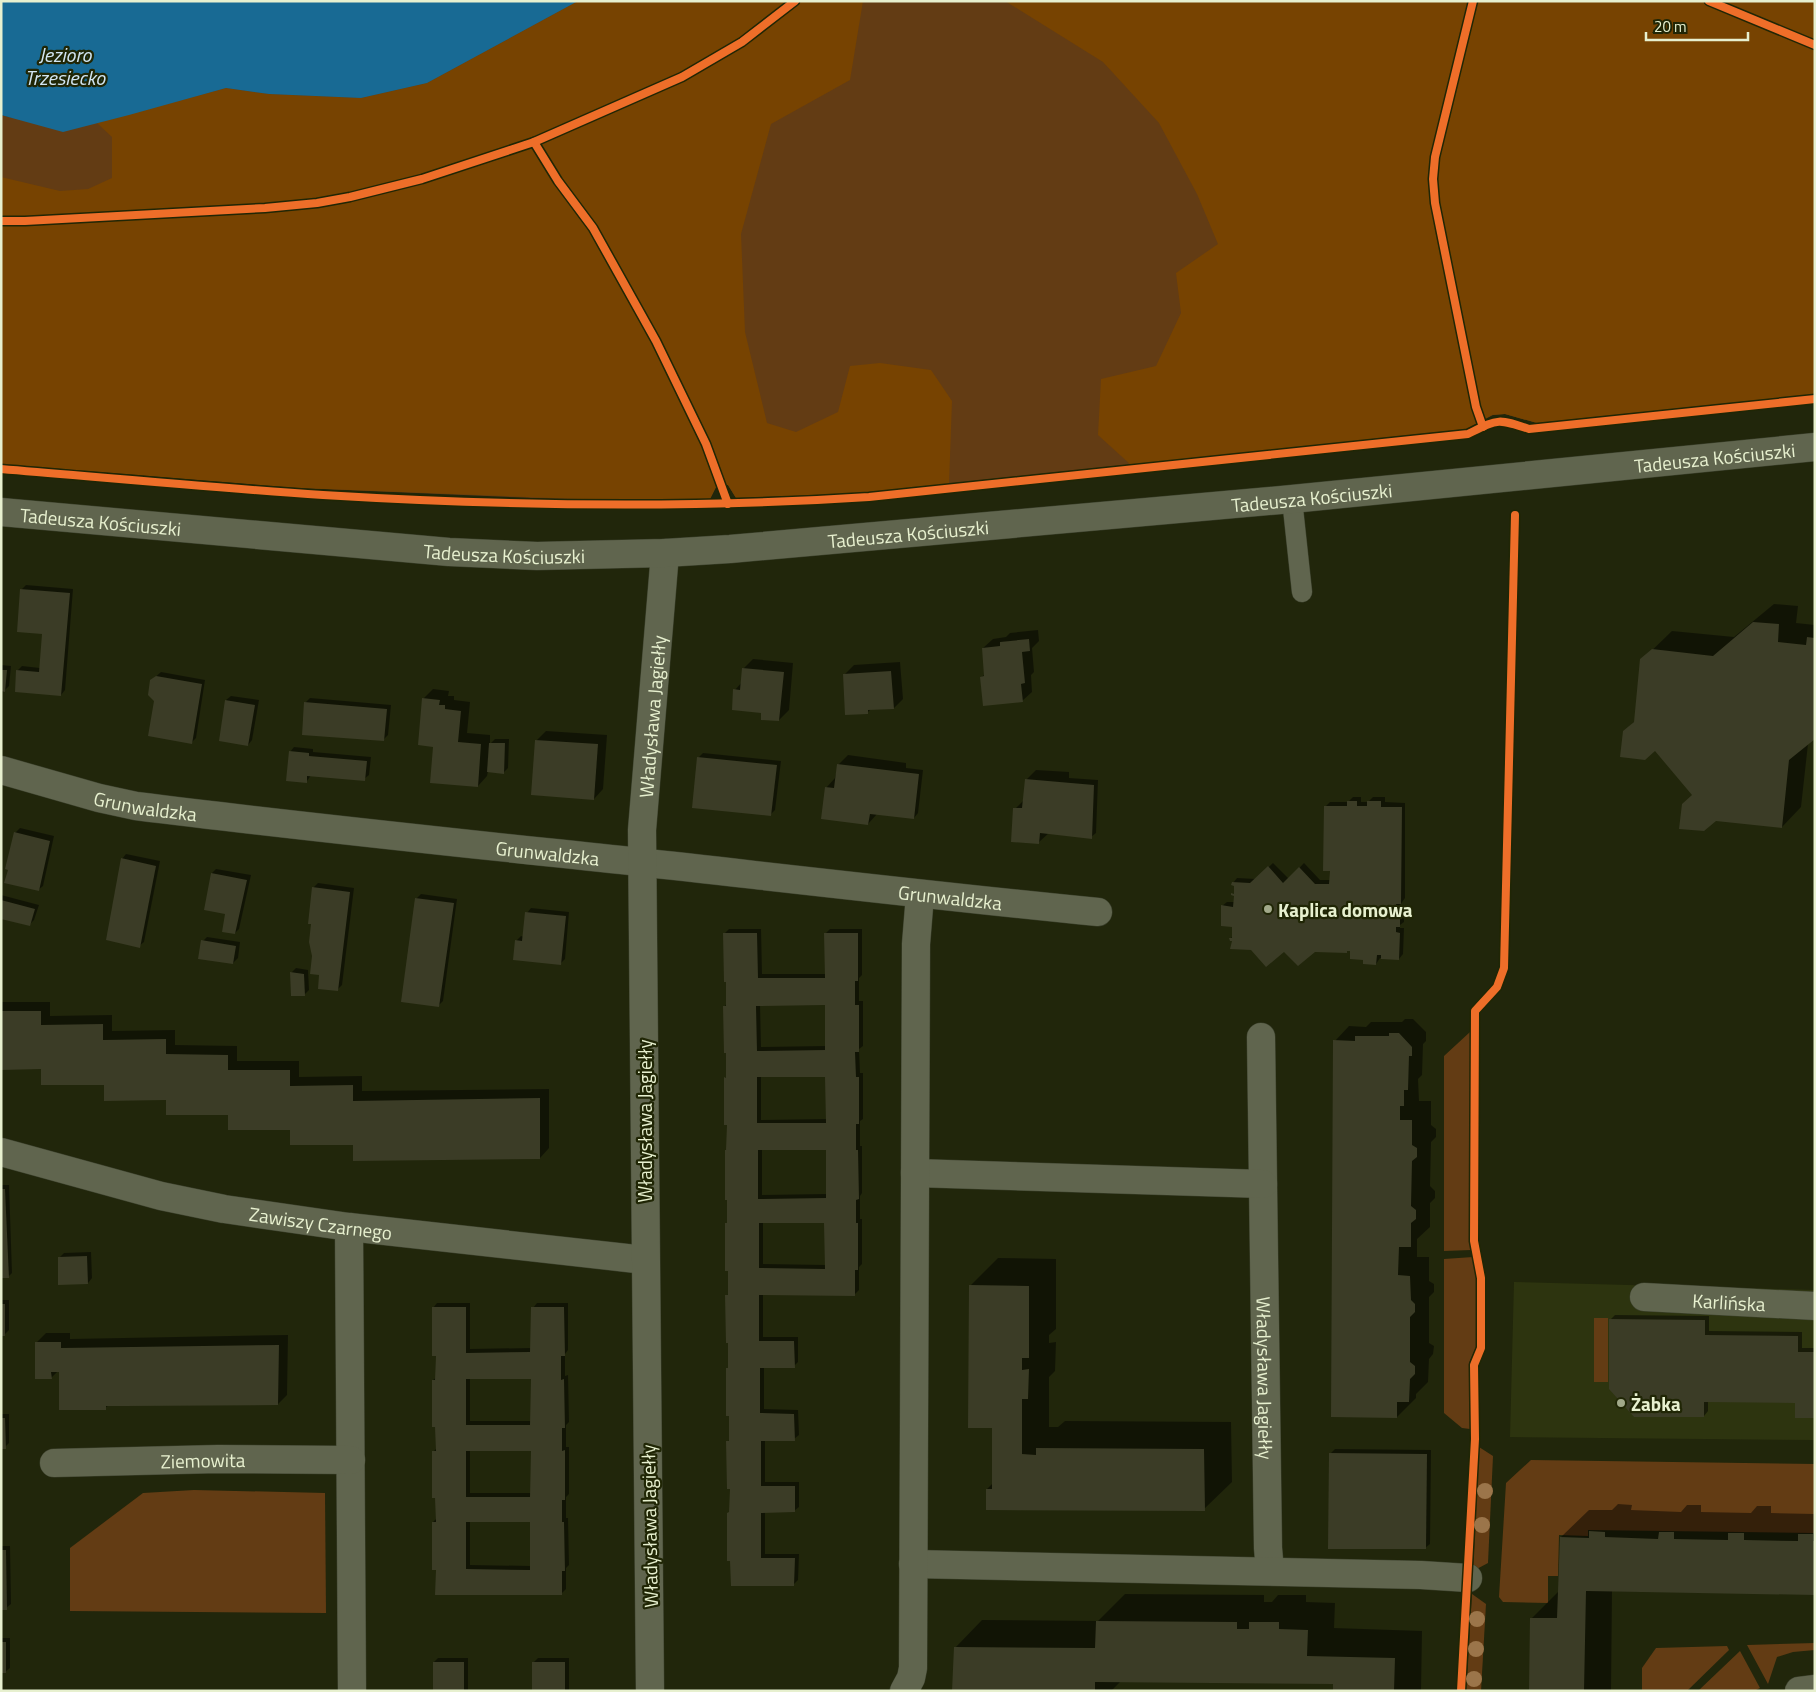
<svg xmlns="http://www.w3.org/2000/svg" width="1816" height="1692" viewBox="0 0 1816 1692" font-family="'Titillium Web',sans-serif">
<rect width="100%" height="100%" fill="#21260b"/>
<!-- built -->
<path fill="#2d340f" d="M1514,1282l301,8v150l-305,-3z"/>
<!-- green -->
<g fill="#633c14">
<path d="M259,1h1556v393l-278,29 -32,-9 -12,1 -27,14 -597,63 -133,6 -8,-13h-11l-7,14 -65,2 -90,-2 -256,-11 -298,-24v-349l13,3z"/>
<path d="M1470,1032v209l1,9 -27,1v-195z"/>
<path d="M1473,1257l3,21v69l-7,16 1,66 -8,-1 -18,-15v-154z"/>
<rect x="1594" y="1318" width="14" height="64"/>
<path d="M1479,1447l14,9 -5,107 -15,8z"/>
<path d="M1531,1460l284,4v69l-227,-3v6l-29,-1 -1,41h-10v27l-45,-1 -4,-5 7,-114z"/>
<path d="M194,1490l131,3 1,120 -256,-2v-63l73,-55z"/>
<path d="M1472,1594l14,10 -5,87h-15z"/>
<path d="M1815,1643v7l-22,2 -16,5 -9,27 -21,-39z"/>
<path d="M1727,1646l2,4 -42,41h-45v-23l14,-20z"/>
<path d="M1740,1651l20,37 -6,3h-56z"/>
</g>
<!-- forest -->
<g fill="#774301">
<path d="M578,1h285l-13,79 -79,44 -30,110 4,98 22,91 29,9 42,-20 12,-46 30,-3 51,7 21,31 -3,83 -102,10 -111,4 -8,-13h-11l-7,14 -107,1 -304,-12 -298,-24v-287l59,14 28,-2 24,-11v-41l-15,-14 129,-35 43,6 92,4 66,-15z"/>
<path d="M1005,1h810v393l-278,29 -32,-9 -13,1 -26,14 -335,36 -33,-30 3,-56 55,-13 25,-53 -5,-40 42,-29 -21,-50 -38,-71 -56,-61z"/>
</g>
<!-- water -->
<path fill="#186a94" d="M1,1h577l-151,82 -66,15 -92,-4 -43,-6 -97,27 -66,17 -62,-17z"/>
<!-- shadow -->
<g fill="#0007" fill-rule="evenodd">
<path d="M26,585l47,4 -8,101 -4,5 -44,-24 5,-5 18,2 3,-35 -22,-43z"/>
<path d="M1774,604l24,2 -2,17 19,2v112l-7,7 -7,63 -19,20 -89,-33 -37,-45 -32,-17 11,-11 7,-61 30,-29 62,6z"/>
<path d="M1038,630l1,11 -7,7 2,24 -3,3 1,17 -10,9 -40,-24 3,-3 -2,-26 10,-9 13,-2 4,-4z"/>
<path d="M753,659l40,4 -4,47 -10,10 -17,-8 -27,-22 7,-8 1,-13z"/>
<path d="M900,662l3,37 -9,9 -23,1 -4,4 -23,-38 10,-10z"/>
<path d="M1,665l10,1 -2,20 -4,4h-4z"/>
<path d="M161,672l44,8 -9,58 -4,4 -37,-42 -3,-20z"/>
<path d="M433,689l16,2 -1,5h6v4l16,2 -3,31 23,2v9l5,-5h14l-1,29 -5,5 -15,-2 -1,5 -9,10 -43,-40 -12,-47z"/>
<path d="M231,696l28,4 -7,40 -4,5 -22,-45z"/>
<path d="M310,698l81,7 -3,30 -5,5 -78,-37z"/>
<path d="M546,731l61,4 -4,54 -9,10 -58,-58z"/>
<path d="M294,747l19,2v3l58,5 -2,18 -5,4 -53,-4 -4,6 -17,-29z"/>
<path d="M703,753l78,8 -6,49 -4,4 -73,-56z"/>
<path d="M848,755l58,8v5l17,2 -5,43 -4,5 -37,-4 -9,10 -42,-36 9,-10 3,-13z"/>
<path d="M1036,770l33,2v6l29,2 -2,53 -5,4 -42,-4 -10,9 -24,-33 10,-10 1,-19z"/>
<path d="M1353,797h8v5h7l5,-5h12v5l20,1v95l-5,7h4v17l-4,3v3h4l-1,26 -4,5 -19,-1 -4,6 -12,-5 -12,-9 -100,-1 -21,-11 2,-2 1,-11 -12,-19 5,-4h8l1,-17 -3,-2 4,-5 19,1 17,-16 16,16 15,-16 16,17h11l-5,-74 4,-4h18z"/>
<path d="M20,828l34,8 -11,50 -5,4 -23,-57z"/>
<path d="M126,854l34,7 -16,81 -5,4 -17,-87z"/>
<path d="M216,869l35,6 -12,54 -4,4 -23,-60z"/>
<path d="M318,883l36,5 -12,97 -5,5 -17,-16 -6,-87z"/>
<path d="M421,894l36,5 -14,102 -5,5 -22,-107z"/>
<path d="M1,895l38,10 -5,15 -4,4 -29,-7z"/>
<path d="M531,908l38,4 -4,47 -4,4 -45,-22 5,-5 3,1 3,-24z"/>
<path d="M729,929h32l1,45h64v-41l4,-4h32v46l-3,3v23h4v45l-4,3 1,24h3v46l-3,2v25h2v47l-2,3v23h2v45l-3,3v23l-4,4h-92v43h35v25l-4,4 -30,1v42l34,1 1,25 -5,4 -29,1v42h34v25l-5,4h-29v43h34l-1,26 -4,4 -62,1 -1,-97 -3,-46 2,-3 -3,-70 3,-3 -3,-70 2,-3 -3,-69 2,-2v-99l-3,-117 2,-3 -3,-69zM760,1004h66v42l-65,1zM761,1076h66v43l-66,1zM762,1149h65v45l-65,1zM825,1221l1,44 -63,-1v-42z"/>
<path d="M207,937l33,5 -2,16 -5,5 -30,-22z"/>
<path d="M296,968l12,2 1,20 -5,5 -13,-22z"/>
<path d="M1,1002h49v14l62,-1v16l63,-1v15l62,1v15h62v16l63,-1v15l187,-2v59l-9,10 -186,-14 -312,-76 -41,1z"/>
<path d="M1405,1019h8l13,13v9l-3,3 -1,31 -4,4 1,22h12v24l5,4v8l-5,5 -1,44 5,5v7l-5,5v24l-13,12v18h12v24l5,3v8l-5,5v46l5,3 -1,8 -4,5 -1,23 -12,12v4l-19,19 -62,-376 14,-15 17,1 5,-5h31z"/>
<path d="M1,1185h8l3,88 -4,4h-7z"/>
<path d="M91,1252l1,26 -4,5 -29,-25 5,-5z"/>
<path d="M998,1258l58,1v70l-7,6v8l7,-1 -1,29 -6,6v50h9l7,-6 166,1 1,60 -28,27 -217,-20 7,-7v-55l-24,-141z"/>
<path d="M1,1300h8v30l-5,5h-3z"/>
<path d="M437,1303h33v46l62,-1 1,-40 4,-5h31v47l-3,4v22l3,-1 1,47 -3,3v22h3v47l-3,3v21h2l1,47 -3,3v21l-4,4 -125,-24 -4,-47 4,-4 -4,-66 4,-4 -4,-68 4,-3v-22l-4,-47zM470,1378h62v43h-62zM470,1449h62l-1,44h-61zM470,1521h61v45l-61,-1z"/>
<path d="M1615,1315l94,1v15l93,1v16h13v69l-19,-15 -88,-1v10l-4,5 -93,-97z"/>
<path d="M46,1333h24v6l218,-4 -1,60 -9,9 -169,1 -4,3 -45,-37h-2l-7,7 -15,-35z"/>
<path d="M1,1414h8v29l-4,4h-4z"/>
<path d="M1335,1449l96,1 -1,94 -5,4 -95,-94z"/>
<path d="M1618,1504l14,1 -1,5 50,2 6,-7h14v7l50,1 6,-7h14v7l44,1v80l-203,-3 -1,99 6,1h-87l1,-72 28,-28 2,-54 28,-27h23z"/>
<path d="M1,1546h9l1,58 -5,4h-5z"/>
<path d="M1125,1594l139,1v7h8l6,-7h28v7l29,1 -1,25 88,3 -1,60h-87v-8l-213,-2 -10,10h-157l1,-43 27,-28 116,1z"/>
<path d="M1,1638h9v30l-5,4h-4z"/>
<path d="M438,1658h30v33h-34v-29z"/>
<path d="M538,1658h31v33h-36l1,-29z"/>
</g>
<!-- building -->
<g fill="#3b3c26" fill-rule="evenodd">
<path d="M20,589l50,4 -9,103 -46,-4 1,-22 23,2 3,-38 -25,-2z"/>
<path d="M1753,622l26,2 -1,18 28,3 1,-8 8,1v101l-26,21 -7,68 -66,-7 -12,10 -25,-2 3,-25 10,-9 -37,-44 -10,9 -25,-3 3,-26 11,-9 6,-63 12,-10 61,7z"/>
<path d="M1029,639l1,12 -8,1 3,31 -4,1 2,18 -40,4 -3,-29 4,-1 -2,-28 18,-2v-4z"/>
<path d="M742,668l42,4 -5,49 -18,-1v-7l-29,-3 1,-21 7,1z"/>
<path d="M1,670h6l-2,22 -4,-1z"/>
<path d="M891,671l3,38 -26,1v4l-23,1 -2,-41z"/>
<path d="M156,676l46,8 -10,60 -44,-8 6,-35 -6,-6 2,-15z"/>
<path d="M422,698l18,2 -1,5h6v4l16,2 -3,31 23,2 -3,43 -48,-4 3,-36 -15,-2z"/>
<path d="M225,700l30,5 -7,41 -29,-5z"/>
<path d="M304,702l83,7 -3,32 -82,-6z"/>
<path d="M535,740l63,4 -4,56 -63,-5z"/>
<path d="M489,743h16l-1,31 -17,-2z"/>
<path d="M289,751l20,2v3l58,5 -2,20 -58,-5v7l-21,-2z"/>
<path d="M697,757l80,8 -6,51 -79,-8z"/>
<path d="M837,764l82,10 -5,45 -44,-5 -2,11 -47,-6 4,-32 9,1z"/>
<path d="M1025,779l69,6 -2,54 -52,-6 -1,11 -28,-2 2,-34h9z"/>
<path d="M1347,801h10v5h10v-5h14v6h21l-1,97h-5v5h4v18h-4v5l4,1 -1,27 -18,-1v-4h-4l-1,10 -13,-1v-4l-13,-1v-8h-3v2l-32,-1 -17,14 -14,-14 -18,15 -15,-17 -21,-1 2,-8h-2l-1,-3h3v-11l-11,-1v-21l12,2 1,-11 -3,-1v-2l3,1v-8l-3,-1 1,-3 18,1 18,-17 15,17 16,-16 16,17h14l1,-13h-7l1,-65h23z"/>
<path d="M14,832l36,9 -11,50 -35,-8 4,-13 -3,-1z"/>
<path d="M121,858l35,8 -16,82 -34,-8z"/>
<path d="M211,873l36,7 -12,54 -13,-2 3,-18 -21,-4z"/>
<path d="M312,887l38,5 -12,99 -20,-2 1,-14 -9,-1 2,-18 -3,-14 2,-18h-3z"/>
<path d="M415,898l39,5 -15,104 -38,-5z"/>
<path d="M1,900l34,9 -5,17 -29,-7z"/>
<path d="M525,912l41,4 -5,49 -48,-5 2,-20 7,1z"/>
<path d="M723,933h34l1,45h67l-1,-45h34v48h-3v24h4v47h-4l1,25h3v47h-3v26h2l1,49 -3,1v23h2v47h-3v26l-96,-1v46h35l1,27h-35v45l34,1 1,27h-34v45h34v26l-34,1v45h34l-1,28h-63l-1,-25h-3v-48l2,-1 1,-23h-3l-1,-48h3v-25h-3v-48h2v-25h-2l-1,-48h3v-24h-3v-48h2v-23h-2v-50h1l1,-25h-3v-48l2,1v-25h-2l-1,-47h3v-24h-2zM825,1005v45l-68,1 -1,-45zM757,1077h68l1,46h-69zM758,1150h68v48l-68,1zM759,1223h65l1,46 -66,-1z"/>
<path d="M201,940l35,6 -3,18 -35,-5z"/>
<path d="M290,972l14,2 1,22h-14z"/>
<path d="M1,1011h40v14l62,-1v16l63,-1v15l62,1v15h62v16l63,-1v16l187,-3v61l-187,2v-16h-63v-15h-62v-15h-62v-15l-62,1v-16h-63v-16l-40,1z"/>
<path d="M1389,1033h10l13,14v9h-3l-1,34h-4v16h-4v14h12v25l5,3v9l-5,4 -1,45 5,4v9l-5,4v24h-12l-1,28 12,1 1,24 4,4v8l-5,5v45l5,4v8l-5,5 -1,23h-12v16l-66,-1 2,-377 22,1v-5h34z"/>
<path d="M1,1189h4l4,89h-8z"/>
<path d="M87,1256l1,28 -30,1v-28z"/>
<path d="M969,1285l60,1v72h-7v12l7,-1 -1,30h-6v55l14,1v-7l168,1 1,62 -219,-1v-21h6v-61h-24z"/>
<rect x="1" y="1304" width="4" height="32"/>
<path d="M432,1307h34v46l64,-1 1,-45h33l1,49h-4v24l3,-1 1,49h-3v23l3,-1v50h-3v22h2l1,49h-3v24h-127l1,-25h-4v-48h4l-1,-24h-3v-47h4l-1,-24h-3v-47h3l1,-24h-4zM466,1379h65l-1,46h-64zM466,1451h65l-1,46h-64zM466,1522h64v48l-64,-1z"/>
<path d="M1609,1319l96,1v15l93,1v16h17v66h-20v-15l-91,-1v15h-70l-25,-28z"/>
<path d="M35,1342h26v6l218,-3 -1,60 -155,1h-17v4h-47v-38h-8l1,7h-17z"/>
<path d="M1,1418h4l1,31h-5z"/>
<path d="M1329,1453l98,1 -1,95h-98z"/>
<path d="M1589,1531l16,1v5l53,2 1,-7h15v7l54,1v-7h16v7l54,1v-7h15v7h2v54l-229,-4 -2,100h-55l1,-73h27l3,-81 29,1z"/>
<path d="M1,1550h5l1,60h-6z"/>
<path d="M1096,1621l141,1v7h12v-7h30v7l29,1 -1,26 88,2 -1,33h-61v-7l-238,-2v9h-143l2,-44 141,1z"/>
<rect x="1" y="1642" width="5" height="31"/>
<rect x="433" y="1662" width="31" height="29"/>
<rect x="532" y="1662" width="33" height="29"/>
</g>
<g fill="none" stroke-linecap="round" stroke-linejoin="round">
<defs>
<path id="lane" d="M1292,499l10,93"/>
<g id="street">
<path id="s1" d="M1,770l98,28 37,8c168,21 335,38 503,56 153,17 306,35 459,50"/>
<path id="s2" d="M1261,1037l7,511 2,23"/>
<path id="s3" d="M1,1152l160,44 63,13 125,18 296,33"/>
<path d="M915,1173l348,11"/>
<path d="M349,1227l3,464"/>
<path id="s4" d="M1644,1297l171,9"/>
<path id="s5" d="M54,1463l164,-4 133,1"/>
<path d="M913,1564l508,11 47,3"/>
<path id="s6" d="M650,1691l-8,-861 23,-277"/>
<path d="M904,1691l7,-13 2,-10 3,-724 4,-49"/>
<path d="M1799,1691l16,-2"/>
</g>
<g id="secondary">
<path id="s7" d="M1,512l448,40 88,4 128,-3 65,-4 562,-50 523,-52"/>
</g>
</defs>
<!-- lane casing -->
<use href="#lane" stroke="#3c412d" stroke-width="21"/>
<!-- street casing -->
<use href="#street" stroke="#3c412d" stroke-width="29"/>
<!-- secondary casing -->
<use href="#secondary" stroke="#3c412d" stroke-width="29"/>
<!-- lane -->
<use href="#lane" stroke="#60654e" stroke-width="20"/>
<!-- street -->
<use href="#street" stroke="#60654e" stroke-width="28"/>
<!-- secondary -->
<use href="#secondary" stroke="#60654e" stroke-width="28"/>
<defs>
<g id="cycleway">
<path d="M1473,1l-38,156 -2,22 2,24 41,204 7,20"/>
<path d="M1709,1l106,44"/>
<path d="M534,142l24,39 35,47 63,113 50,103 22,60"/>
<path d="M1,221h24l240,-13 52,-5 33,-6 72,-18 112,-37 148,-65 60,-35 53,-41"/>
<path d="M1,469c108,9 215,19 322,26 182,11 364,14 546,2l599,-63c30,-15 29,-16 61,-5l286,-30"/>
<path d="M1461,1691l14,-252 -1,-74 7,-17v-70l-7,-37 1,-230 22,-24 7,-19 11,-453"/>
</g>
</defs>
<!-- cycleway casing -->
<use href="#cycleway" stroke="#202605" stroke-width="11"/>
<!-- cycleway -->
<use href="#cycleway" stroke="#ee6e29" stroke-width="8"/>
</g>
<!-- trees -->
<g fill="#9b754a">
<circle cx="1485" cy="1491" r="8"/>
<circle cx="1482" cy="1525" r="8"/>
<circle cx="1477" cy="1619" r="8"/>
<circle cx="1476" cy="1649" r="8"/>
<circle cx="1474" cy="1679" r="8"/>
</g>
<!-- markers -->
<g fill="#a2a98a" stroke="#202605" stroke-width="2">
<circle cx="1268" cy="909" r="5"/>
<circle cx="1621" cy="1403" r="5"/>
</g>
<g text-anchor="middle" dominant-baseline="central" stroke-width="4.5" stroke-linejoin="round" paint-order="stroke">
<!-- street labels -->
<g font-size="19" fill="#e7f0cf" stroke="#202605">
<text stroke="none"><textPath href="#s7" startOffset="1720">Tadeusza Kościuszki</textPath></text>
<text stroke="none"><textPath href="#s7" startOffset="1315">Tadeusza Kościuszki</textPath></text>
<text stroke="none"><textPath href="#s7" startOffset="100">Tadeusza Kościuszki</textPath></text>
<text stroke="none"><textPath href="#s7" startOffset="910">Tadeusza Kościuszki</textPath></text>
<text stroke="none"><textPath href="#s7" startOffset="505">Tadeusza Kościuszki</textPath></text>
<text stroke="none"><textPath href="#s6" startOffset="975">Władysława Jagiełły</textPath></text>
<text stroke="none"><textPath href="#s1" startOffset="149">Grunwaldzka</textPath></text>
<text stroke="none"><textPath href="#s1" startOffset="554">Grunwaldzka</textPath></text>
<text stroke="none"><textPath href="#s1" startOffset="959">Grunwaldzka</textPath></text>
<text transform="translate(644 1121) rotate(-90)">Władysława Jagiełły</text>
<text stroke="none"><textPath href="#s3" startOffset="328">Zawiszy Czarnego</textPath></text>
<text stroke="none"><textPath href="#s4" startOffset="85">Karlińska</textPath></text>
<text stroke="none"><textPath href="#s2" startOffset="341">Władysława Jagiełły</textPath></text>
<text stroke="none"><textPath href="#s5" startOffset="149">Ziemowita</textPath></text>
<text transform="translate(649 1526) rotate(-91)">Władysława Jagiełły</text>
</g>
<!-- poi labels -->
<g font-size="19" font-weight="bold" fill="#e7f0cf" stroke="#202605" text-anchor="start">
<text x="1278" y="909">Kaplica domowa</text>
<text x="1631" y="1403">Żabka</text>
</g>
<!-- water labels -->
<g font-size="20" font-style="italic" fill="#d2e6f3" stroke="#202605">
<text x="65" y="54">Jezioro<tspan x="65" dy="23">Trzesiecko</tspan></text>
</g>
</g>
<!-- border -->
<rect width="1816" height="1692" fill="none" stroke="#e7f0cf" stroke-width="5"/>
<!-- scale -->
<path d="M1646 32v8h102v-8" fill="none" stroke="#e7f0cf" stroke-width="2.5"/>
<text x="1654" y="32" font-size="15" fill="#e7f0cf" stroke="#202605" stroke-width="4" paint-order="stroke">20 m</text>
</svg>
